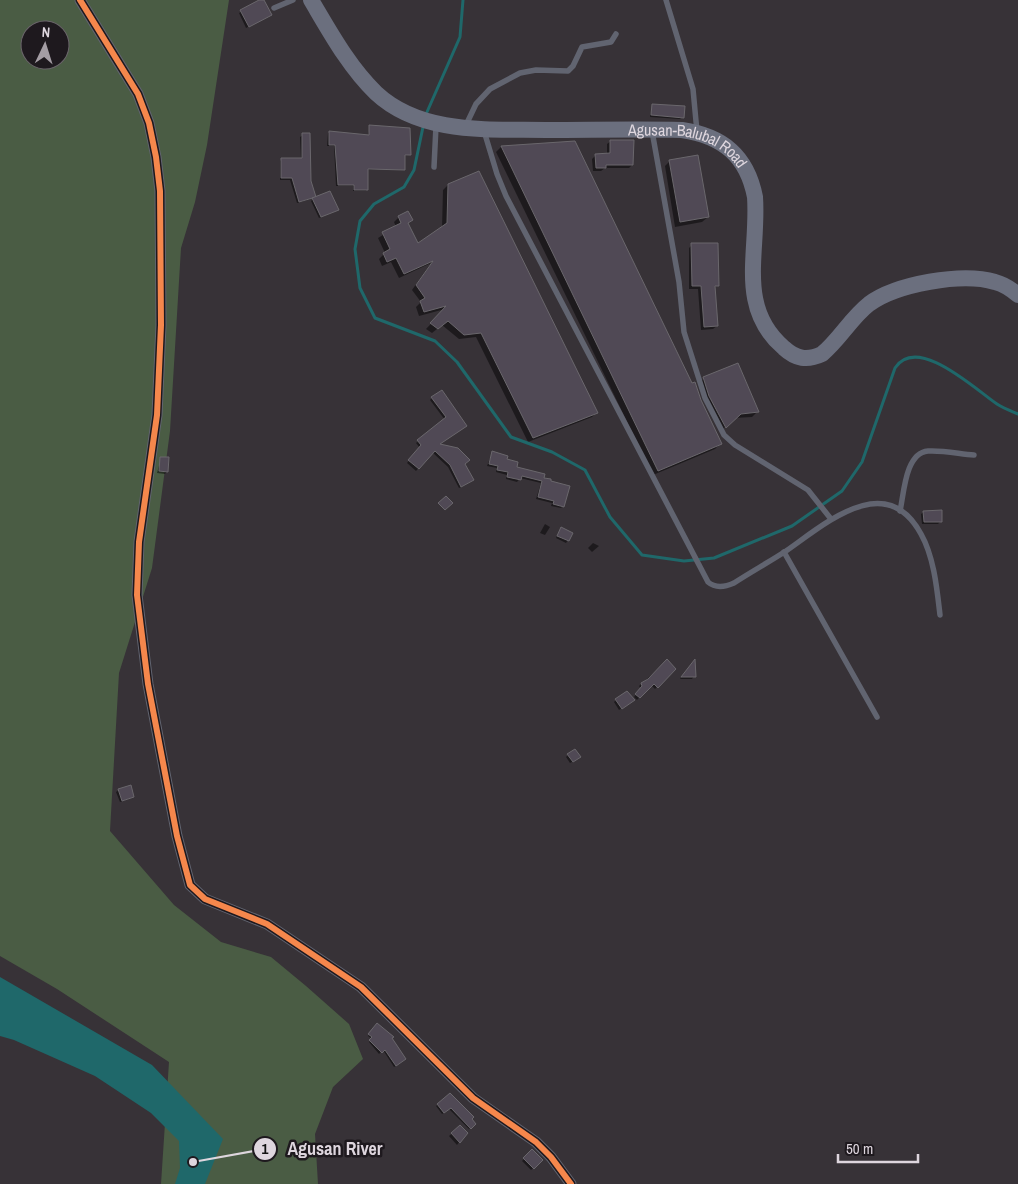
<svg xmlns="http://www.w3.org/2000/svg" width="1018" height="1184" viewBox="0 0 1018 1184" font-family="'Archivo Narrow',sans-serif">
<rect width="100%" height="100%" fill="#373237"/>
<!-- green -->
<path fill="#4a5c44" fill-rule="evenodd" d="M0,0h229l-22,145 -12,57 -14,46 -11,183 -18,137 -33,105 -9,158 64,74 47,37 50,15 35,29 43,38 14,35 -30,28 -18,47 3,50h-157l8,-122 -112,-73 -57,-33zM30,30h30v30h-30z"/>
<!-- water -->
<path fill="#1f686a" d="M0,977l152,88 71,74 -18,45h-30l5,-16 -1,-27 -28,-28 -56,-37 -81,-36 -14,-4z"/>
<!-- shadow -->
<g fill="#0007">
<path d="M263,0l8,15 -25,13 -7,-15z"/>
<path d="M30,48v9l-4,-6z"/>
<path d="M653,105l29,12 -2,2 -30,-2z"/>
<path d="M370,126l40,29 -6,1v13l-37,1 -1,21h-13v-5h-17l-2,-40h-7l1,-13 40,3z"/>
<path d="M303,135l7,46 5,17 22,11 -18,9 -8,-17 3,-3 -17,5 -7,-23h-10v-19l2,-2h19l-1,-22z"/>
<path d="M611,141l21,24 -3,3h-24l-4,3h-8l-1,-12 3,-3 12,-1v-11z"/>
<path d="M574,143l146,301 -5,5 -62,26 -157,-323 5,-5z"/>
<path d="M670,161l38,56 -6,5 -27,5 -10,-61z"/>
<path d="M448,185l149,227 -5,5 -64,25 -52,-105 -17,2 -17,-14 -10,8 -6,-4 19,-20 -26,7 -3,-9 5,-5 -9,-12 19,-27 -32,15 -8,-16 -9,4 -3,-7 6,-6 -7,-15 18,-11 -2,-5 5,-5 12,3 -4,4 10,21 25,-17 1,-38z"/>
<path d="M692,245l25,40 -3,4 3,37 -4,3 -12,1 -3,-41h-9v-41z"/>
<path d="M704,378l53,34 -5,5 -18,1 -14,14 -21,-48z"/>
<path d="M432,398l33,28 -27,19 26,19 6,18 -11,6 -11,-21 -16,-15 -16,19 -9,-8 13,-15 -4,-5 29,-23 -15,-20z"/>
<path d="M492,453l23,15 27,10 21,28 -2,2 -10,-2 1,-3 -16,-4 5,-16 -21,-5 -3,4 -11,-3 1,-4 -11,-3 1,-4 -10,-2z"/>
<path d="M161,458l6,13 -2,3 -8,-1z"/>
<path d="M924,512l17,9 -3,3h-16l-1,-10z"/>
<path d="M545,524l5,3 -5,8 -5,-2z"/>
<path d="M561,529l7,11 -2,3 -10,-5z"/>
<path d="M593,543l6,3 -7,6 -4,-4z"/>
<path d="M667,661l7,8 -19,20 -4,-4 -14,15 -3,-3 7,-8 -2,-3z"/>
<path d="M694,662v14l-2,3h-12z"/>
<path d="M616,700l15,2 -12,8 -5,-8z"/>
<path d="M568,755l9,4 -7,4 -4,-6z"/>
<path d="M119,790l14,7 -13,5 -4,-10z"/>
<path d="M377,1025l14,13 12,23 -9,6 -11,-17 -4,4 -10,-12 3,-3 -4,-3z"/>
<path d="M450,1095l24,29 -5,5 -20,-20 -7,5 -6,-8z"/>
<path d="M460,1127l6,6 -9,12 -8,-9z"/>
<path d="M532,1151l10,9 -11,10 -9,-9z"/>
</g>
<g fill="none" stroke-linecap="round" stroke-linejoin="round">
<!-- stream -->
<g stroke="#1f686a" stroke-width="3">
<path d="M427,112l33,-75 3,-37"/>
<path d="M423,127l-9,43 -10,17 -30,17 -14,17 -5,28 5,39 15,30 60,23 22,21 54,75 41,15 33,18 25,47 32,38 42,6 30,-3 78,-32 50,-35 20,-29 33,-94c22,-34 80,21 102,36 6,4 14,7 21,10"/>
</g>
</g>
<!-- building -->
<g fill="#504955" stroke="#6a676c">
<path d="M259,0h5l8,15 -23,12 -9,-17z"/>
<path d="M652,104l33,2 -1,12 -33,-3z"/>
<path d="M369,125l41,3 1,27h-6v15l-37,-1v21h-14v-5h-16l-3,-40h-6v-14l40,4z"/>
<path d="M302,133h8l1,48 5,16 -17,5 -7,-24h-11v-20h21z"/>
<path d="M610,140h24l-1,25h-27v3h-10l-1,-14 15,-1z"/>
<path d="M575,141l117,242 3,-1 6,18 21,44 -64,27 -157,-325z"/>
<path d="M698,155l11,62 -29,5 -11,-62z"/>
<path d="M479,171l119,242 -65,25 -52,-105 -17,2 -16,-14 -10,8 -8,-6 16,-17 -22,6 -4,-11 5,-3 -9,-13 17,-24 -29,13 -8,-16 -9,4 -4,-9 7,-4 -8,-17 19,-9 -3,-7 10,-5 5,9 -5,3 10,20 29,-20 1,-39z"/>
<path d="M330,191l9,19 -18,7 -9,-19z"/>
<path d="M691,243h27l1,43h-4l3,40 -14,1 -3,-41h-9z"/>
<path d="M738,363l21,49 -18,2 -15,14 -17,-32 -6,-19z"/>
<path d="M442,390l25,36 -27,18 18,4 12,12 -5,4 9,16 -13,7 -11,-22 -15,-14 -16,18 -11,-9 13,-15 -4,-5 29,-23 -15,-20z"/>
<path d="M492,451l16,5 -1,3 11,3 -1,5 28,7 -1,4 7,1v2l19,5 -6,21 -11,-3 1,-3 -16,-4 4,-16 -20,-5 -1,4 -14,-3 1,-5 -11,-2 1,-4 -9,-2z"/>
<path d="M160,457h9l-1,15 -9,-1z"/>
<path d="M446,496l7,7 -8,7 -7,-7z"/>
<path d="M942,510v12h-18l-1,-11z"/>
<path d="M561,527l12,6 -4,8 -12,-5z"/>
<path d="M667,659l9,10 -18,19 -4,-4 -14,14 -5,-4 7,-8 -1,-3 7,-4z"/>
<path d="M695,659l1,18h-15z"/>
<path d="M627,691l8,9 -13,9 -7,-10z"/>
<path d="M575,749l6,8 -8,5 -6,-8z"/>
<path d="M131,785l3,12 -12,4 -4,-12z"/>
<path d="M377,1023l17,14 -2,1 14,21 -10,7 -11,-16 -3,3 -13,-13 3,-3 -4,-3z"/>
<path d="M450,1093l24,24 -2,2 4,5 -5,5 -20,-21 -7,5 -7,-9z"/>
<path d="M460,1125l8,8 -8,10 -9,-10z"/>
<path d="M532,1149l11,11 -9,9 -11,-11z"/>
</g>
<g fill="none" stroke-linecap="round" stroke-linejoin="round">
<!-- service -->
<g stroke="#616470" stroke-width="5.5">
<path d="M666,0l27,89 4,43"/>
<path d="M274,8l19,-8"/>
<path d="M466,125l10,-21 14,-15 30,-16 16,-3 32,1 5,-5 9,-19 29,-5 5,-8"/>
<path d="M484,131l13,43 9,22 202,386c8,7 17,5 26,1 17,-11 35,-21 52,-32 39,-27 100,-82 135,-17 13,23 16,55 19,81"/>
<path d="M652,131l27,151 5,50 21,66 19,37 11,10 73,45 23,29"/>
<path d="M434,167l2,-41"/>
<path d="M900,511c4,-17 5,-58 28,-60 15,-1 32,3 46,4"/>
<path d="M784,552l93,165"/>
</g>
<!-- minor -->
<path stroke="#616470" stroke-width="11" d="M80,0l58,94 11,29 7,34 4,34 1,134 -4,90 -18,127 -2,53 11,89 29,152 13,49 15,14 62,25 94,63 112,111 63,44 15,15 20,27"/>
<!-- secondary -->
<path stroke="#6b6f7e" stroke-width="16" id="s1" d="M311,0c19,32 38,67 65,93 45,42 113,36 170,37 45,0 91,-1 136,0 41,6 65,26 73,67 4,55 -19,110 29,151 12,11 23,13 38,6 18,-15 29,-36 47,-50 27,-20 93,-32 126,-22 8,2 16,7 23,13"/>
<defs>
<path id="cycleway" d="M80,0l58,94 11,29 7,34 4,34 1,134 -4,90 -18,127 -2,53 11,89 29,152 13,49 15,14 62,25 94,63 112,111 63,44 15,15 20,27"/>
</defs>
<!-- cycleway casing -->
<use href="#cycleway" stroke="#1e191e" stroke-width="9"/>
<!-- cycleway -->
<use href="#cycleway" stroke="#f5874c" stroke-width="6"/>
</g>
<g text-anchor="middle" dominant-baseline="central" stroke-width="5" stroke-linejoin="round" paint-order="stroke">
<!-- street labels -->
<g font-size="16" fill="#ded6de" stroke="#1e191e">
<text stroke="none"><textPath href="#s1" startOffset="438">Agusan-Balubal Road</textPath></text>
</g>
</g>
<!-- callouts -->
<path fill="none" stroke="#ded6de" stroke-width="2" d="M193 1162L265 1149"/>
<g fill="#ded6de" stroke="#1e191e" stroke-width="2">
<circle cx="193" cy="1162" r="5"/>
<circle cx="265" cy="1149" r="12"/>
</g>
<g font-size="15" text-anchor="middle" font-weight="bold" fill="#111">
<text x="265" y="1154">1</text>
</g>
<g font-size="18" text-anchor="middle" font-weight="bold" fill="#ded6de" stroke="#1e191e" stroke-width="5" stroke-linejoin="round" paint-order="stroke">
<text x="335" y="1155">Agusan River</text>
</g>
<!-- north arrow -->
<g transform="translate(45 45) rotate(4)"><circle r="24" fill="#1e191e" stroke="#6b656b"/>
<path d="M0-4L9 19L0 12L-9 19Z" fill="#a49da4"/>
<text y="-8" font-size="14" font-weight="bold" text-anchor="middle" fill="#ded6de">N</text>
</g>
<!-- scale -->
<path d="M838 1154v8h80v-8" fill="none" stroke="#ded6de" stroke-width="2.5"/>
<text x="846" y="1154" font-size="15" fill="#ded6de" stroke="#1e191e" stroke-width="4" paint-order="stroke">50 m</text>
</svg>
